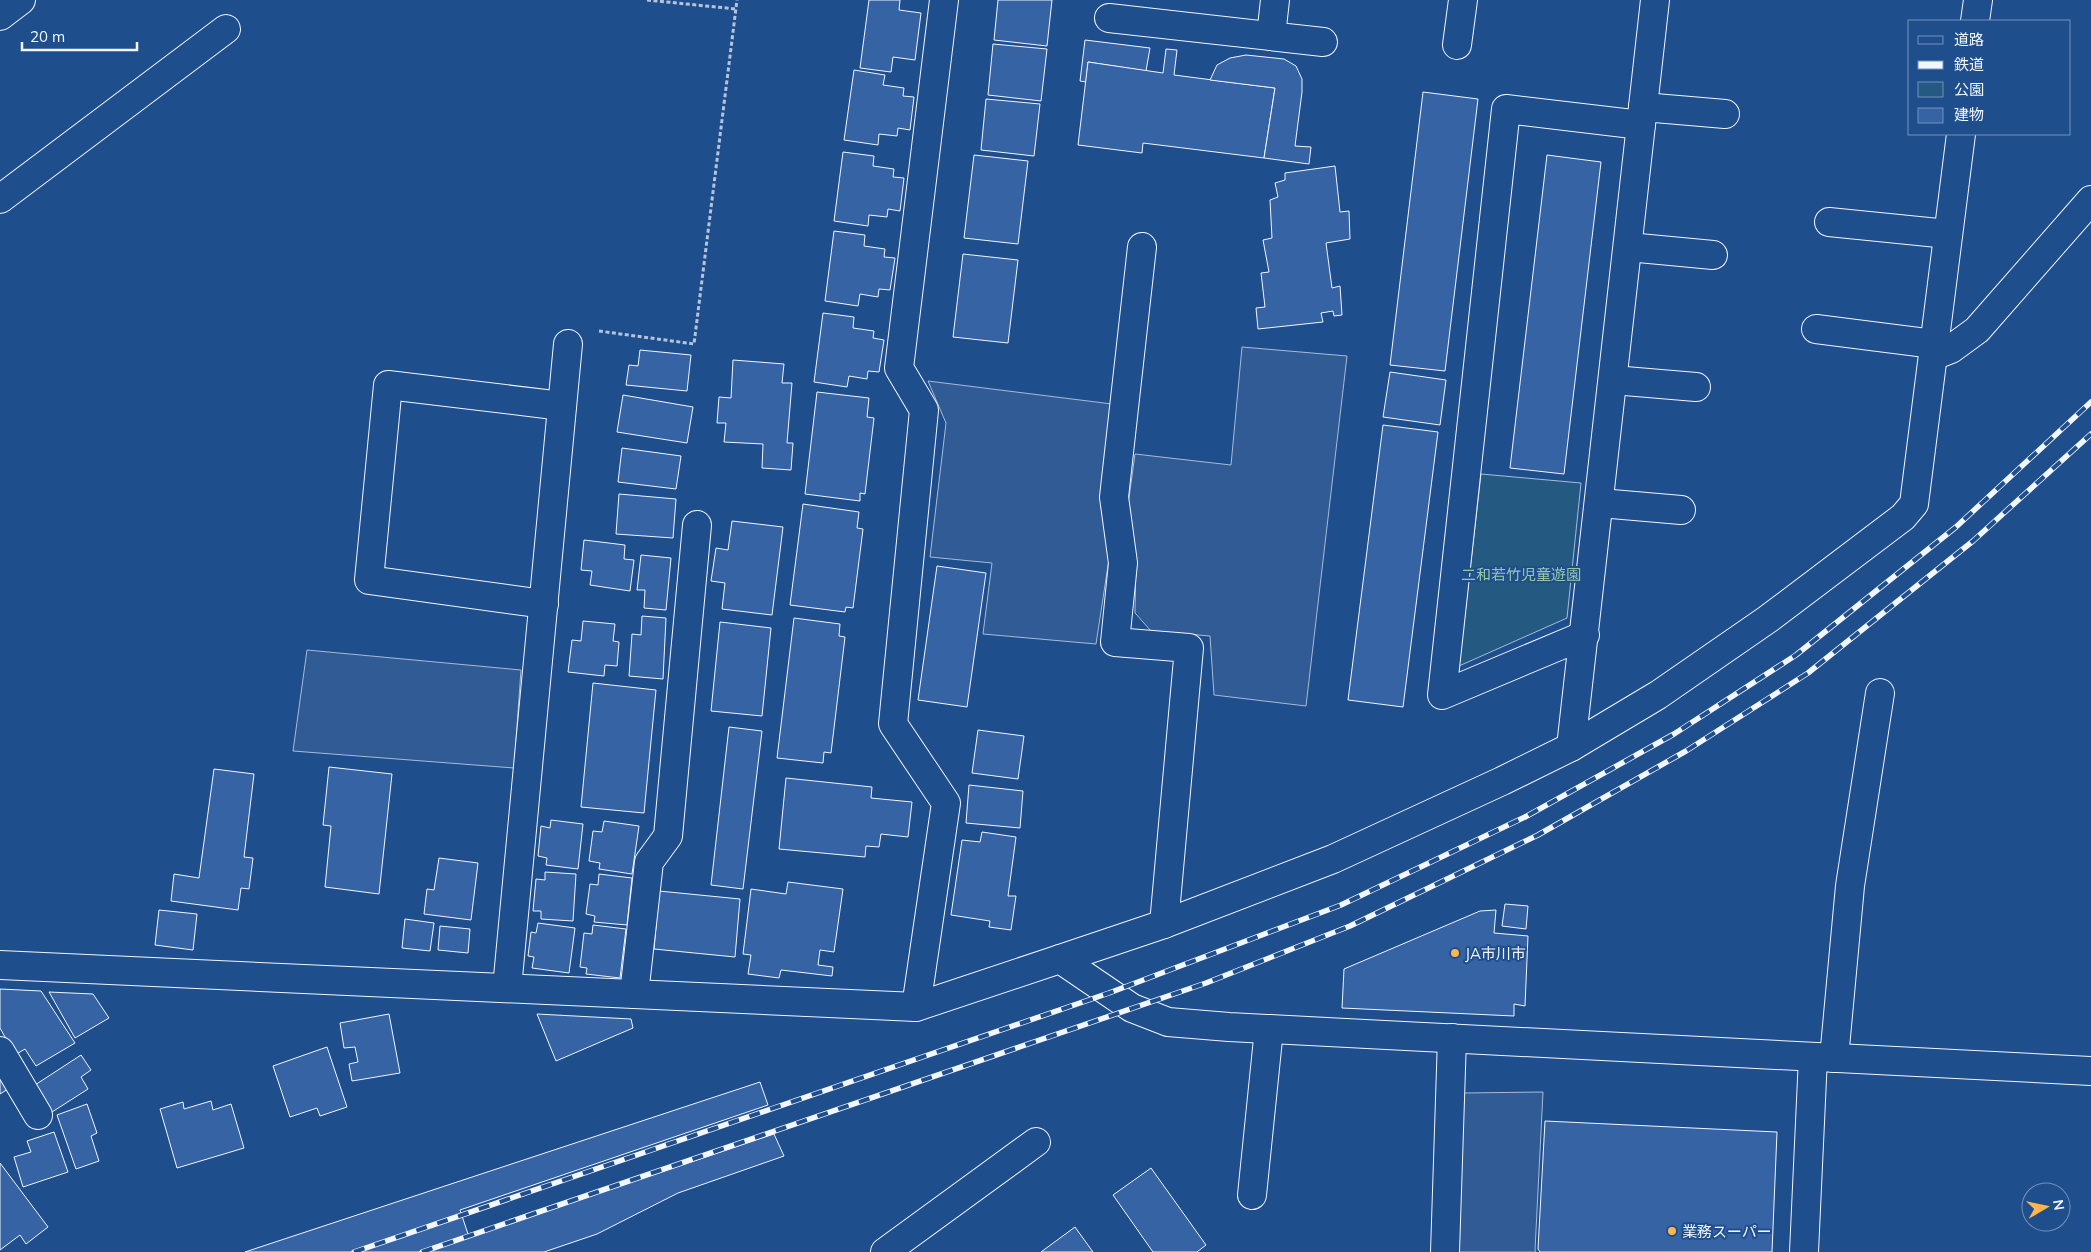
<svg xmlns="http://www.w3.org/2000/svg" width="2091" height="1252" viewBox="0 0 2091 1252" font-family="Mulish,'Noto Sans JP',sans-serif">
<rect width="100%" height="100%" fill="#1f4e8c"/>
<!-- green -->
<path fill="#245a82" stroke="#a8bbd7" d="M1481,474l100,9 -14,135 -108,48z"/>
<!-- parking -->
<g fill="#305b95" stroke="#a8bbd7">
<path d="M1242,347l105,9 -41,350 -92,-11 -4,-59 -59,-5 -16,-18 1,-56 -9,-44 8,-59 96,11z"/>
<path d="M928,381l184,23 -11,102 8,53 -13,85 -113,-10 9,-71 -62,-6 16,-134z"/>
<path d="M307,650l214,20 -7,98 -221,-17z"/>
<path d="M1543,1092l-8,158 1,2h-79l7,-159z"/>
</g>
<!-- building -->
<g fill="#3563a3" stroke="#f2f6ff">
<path d="M869,0h31l-1,10 22,3 -6,47 -22,-3 -2,15 -31,-4z"/>
<path d="M998,0h54l-5,46 -53,-6z"/>
<path d="M1085,40l65,8 -4,23 -58,-9 -2,20 -6,-1z"/>
<path d="M993,44l54,5 -6,52 -53,-6z"/>
<path d="M1166,49l11,1 -3,25 101,13 -11,70 -121,-15 -1,10 -64,-8 10,-83 75,11z"/>
<path d="M1246,55l38,4 12,7 6,13v13l-7,54 16,1 -2,17 -45,-6 11,-70 -65,-8 7,-15 13,-7z"/>
<path d="M854,70l31,5 -2,10 21,3 -1,8 11,1 -4,33 -12,-2 -1,8 -18,-2 -1,11 -34,-5z"/>
<path d="M1423,92l55,7 -33,272 -55,-6z"/>
<path d="M986,99l54,5 -6,52 -53,-6z"/>
<path d="M843,152l31,4 -1,10 21,3 -1,8 11,1 -4,33 -12,-2 -1,8 -18,-2 -1,11 -34,-5z"/>
<path d="M974,155l54,6 -10,83 -54,-6z"/>
<path d="M1547,155l54,7 -37,312 -54,-6z"/>
<path d="M1335,166l5,46 9,-1 1,28 -24,4 6,45 8,-2 2,29 -8,1 -1,-5 -12,2 2,9 -65,7 -2,-21 9,-1 -4,-34 8,-1 -6,-32 9,-2 -2,-38 8,-3 -3,-14 10,-3v-7z"/>
<path d="M834,231l31,4 -1,11 21,3 -1,8 11,1 -5,32 -11,-1 -1,8 -18,-3 -2,12 -33,-5z"/>
<path d="M963,254l55,6 -10,83 -55,-6z"/>
<path d="M823,313l31,4 -1,11 21,3 -1,7 11,2 -5,32 -11,-1 -1,8 -18,-3 -2,11 -33,-5z"/>
<path d="M640,350l51,5 -4,36 -61,-6 3,-20 9,1z"/>
<path d="M733,360l51,4 -2,19h10l-5,60h6l-2,27 -29,-2 1,-24 -39,-2 2,-19h-9l2,-26 12,1z"/>
<path d="M1390,372l56,8 -6,45 -57,-8z"/>
<path d="M817,392l52,6 -2,19 7,1 -9,76 -5,-1v8l-55,-7z"/>
<path d="M623,395l70,12 -6,36 -70,-11z"/>
<path d="M1383,425l55,7 -35,275 -55,-7z"/>
<path d="M622,448l59,8 -5,33 -58,-7z"/>
<path d="M619,494l57,5 -3,39 -57,-4z"/>
<path d="M803,504l56,8 -2,16 6,1 -10,79 -7,-1 -1,5 -55,-7z"/>
<path d="M732,521l51,6 -11,88 -50,-6 3,-26 -14,-2 5,-33 12,2z"/>
<path d="M584,540l41,5 -1,14 10,1 -4,31 -40,-6 2,-14 -11,-1z"/>
<path d="M641,555l30,3 -5,52 -22,-2 1,-18h-8z"/>
<path d="M937,566l49,7 -19,134 -49,-7z"/>
<path d="M642,616l24,2 -3,61 -34,-3 3,-42 9,1z"/>
<path d="M794,618l46,6 -1,12 6,1 -14,116 -7,-1 -1,11 -46,-5z"/>
<path d="M583,621l32,3 -2,17 6,1 -2,24 -12,-1 -1,11 -36,-4 4,-32 9,1z"/>
<path d="M720,622l51,6 -9,88 -51,-5z"/>
<path d="M593,683l63,7 -12,123 -63,-6z"/>
<path d="M729,727l33,4 -19,158 -32,-4z"/>
<path d="M978,730l46,6 -6,43 -46,-6z"/>
<path d="M329,767l63,7 -13,120 -54,-7 6,-61 -8,-1z"/>
<path d="M214,769l40,5 -10,83 9,1 -4,31 -8,-1 -3,22 -67,-9 3,-27 25,4z"/>
<path d="M786,778l86,9 -1,11 41,4 -4,35 -27,-3 -2,13 -13,-1 -1,11 -86,-8z"/>
<path d="M969,785l54,6 -3,37 -54,-5z"/>
<path d="M551,820l32,4 -5,45 -32,-4 1,-7 -9,-2 3,-30 9,2z"/>
<path d="M604,821l35,5 -7,48 -33,-5 1,-6 -11,-2 4,-30 9,1z"/>
<path d="M982,832l34,5 -8,59h8l-5,34 -22,-3 1,-6 -39,-6 11,-75 18,2z"/>
<path d="M439,858l39,5 -7,57 -47,-6 3,-25 7,1z"/>
<path d="M545,872l31,2 -3,47 -32,-2v-8h-8l3,-32 9,1z"/>
<path d="M599,874l33,4 -5,47 -33,-3 1,-6 -9,-2 4,-30 8,1z"/>
<path d="M788,882l55,7 -9,63 -14,-2 -2,15 15,2 -1,9 -51,-6 -2,8 -31,-4 3,-19 -8,-1 8,-65 35,5z"/>
<path d="M659,891l81,8 -5,58 -81,-8z"/>
<path d="M1505,904l23,2 -2,23 -24,-3z"/>
<path d="M159,910l38,4 -4,36 -38,-5z"/>
<path d="M1496,910l-2,23 34,3 -3,70 -11,-2v12l-172,-8 2,-39 136,-58z"/>
<path d="M405,919l29,4 -4,28 -28,-3z"/>
<path d="M538,923l37,5 -6,45 -37,-5 2,-11 -6,-1 3,-24 5,1z"/>
<path d="M593,925l33,4 -6,49 -34,-4 1,-6 -7,-1 4,-34 8,1z"/>
<path d="M440,926l30,3 -2,24 -30,-3z"/>
<path d="M0,989l41,2 34,52 -39,23 -11,-17 -10,6 -15,-27z"/>
<path d="M49,992l44,2 16,24 -34,20z"/>
<path d="M389,1014l11,59 -48,8 -3,-17 9,-2 -3,-15 -11,1 -4,-25z"/>
<path d="M537,1014l94,5 2,9 -77,33z"/>
<path d="M327,1047l20,60 -27,9 -3,-8 -27,9 -17,-51z"/>
<path d="M81,1055l10,15 -10,7 7,12 -36,23 -17,-27z"/>
<path d="M0,1077l8,12 -8,5z"/>
<path d="M760,1082l8,23 -308,105 9,27 305,-103 10,22 -106,37 -81,41 -53,18h-299z"/>
<path d="M211,1101l2,9 18,-6 13,44 -67,20 -17,-59 23,-7 1,7z"/>
<path d="M87,1104l10,29 -6,3 8,25 -23,8 -19,-54z"/>
<path d="M1545,1121l232,11 -5,120h-232l-2,-3z"/>
<path d="M54,1132l14,40 -45,15 -9,-30 17,-5 -4,-11z"/>
<path d="M0,1163l48,64 -22,17 -6,-9 -20,15z"/>
<path d="M1151,1168l55,77 -9,7h-44l-40,-57z"/>
<path d="M1075,1227l18,25h-52z"/>
</g>
<g fill="none" stroke-linecap="round" stroke-linejoin="round">
<defs>
<g id="minor">
<path d="M0,16l21,-16"/>
<path d="M1109,18l214,24"/>
<path d="M1975,21l3,-21"/>
<path d="M1271,36l4,-36"/>
<path d="M1457,45l6,-45"/>
<path d="M1643,107l82,7"/>
<path d="M0,199l226,-170"/>
<path d="M1829,222l119,12"/>
<path d="M1142,247l-28,250 9,66 -8,79 74,6 -25,276"/>
<path d="M1628,247l85,8"/>
<path d="M1816,329l118,15"/>
<path d="M1933,356l18,-7 26,-19 114,-130"/>
<path d="M1613,380l83,7"/>
<path d="M1600,503l81,7"/>
<path d="M544,604l-175,-24 19,-195 174,21"/>
<path d="M1585,635l-143,60 64,-586 135,16"/>
<path d="M1571,747l84,-747"/>
<path d="M1060,959l104,-35 169,-65 169,-78 69,-34 87,-52 110,-76 135,-102 11,-13 47,-370"/>
<path d="M0,965l916,42 144,-48 72,49 36,14 61,5 862,44"/>
<path d="M507,988l61,-644"/>
<path d="M634,994l15,-132 19,-26 29,-311"/>
<path d="M916,1007l30,-204 -53,-79 31,-314 -25,-42 45,-368"/>
<path d="M0,1051l38,64"/>
<path d="M1834,1058l16,-172 30,-193"/>
<path d="M1252,1195l17,-166"/>
<path d="M885,1252l151,-110"/>
<path d="M1445,1252l7,-214"/>
<path d="M1804,1252l9,-195"/>
</g>
</defs>
<!-- minor casing -->
<use href="#minor" stroke="#f2f6ff" stroke-width="30"/>
<!-- path -->
<g stroke="#b3c4dc" stroke-width="3" stroke-dasharray="4 2.5" stroke-linecap="butt">
<path d="M647,0l89,9"/>
<path d="M599,331l95,13 43,-344"/>
</g>
<!-- minor -->
<use href="#minor" stroke="#1f4e8c" stroke-width="28"/>
<defs>
<g id="rail">
<path d="M354,1252l755,-259 232,-88 184,-88 149,-83 122,-79 160,-128 135,-125"/>
<path d="M422,1252l784,-269 144,-57 188,-91 148,-84 122,-78 165,-132 118,-107"/>
</g>
</defs>
<!-- rail casing -->
<use href="#rail" stroke="#f2f6ff" stroke-width="5.5"/>
<!-- rail -->
<use href="#rail" stroke="#1f4e8c" stroke-width="4" stroke-dasharray="11" stroke-linecap="butt"/>
</g>
<!-- markers -->
<g fill="#ffb74d" stroke="#1f4e8c" stroke-width="2">
<circle cx="1455" cy="953" r="5"/>
<circle cx="1672" cy="1231" r="5"/>
</g>
<g text-anchor="middle" dominant-baseline="central" stroke-width="4" stroke-linejoin="round" paint-order="stroke">
<!-- park labels -->
<g font-size="15" fill="#97c8a6" stroke="#1f4e8c">
<text x="1521" y="574">二和若竹児童遊園</text>
</g>
<!-- poi labels -->
<g font-size="15" fill="#f2f6ff" stroke="#1f4e8c" text-anchor="start">
<text x="1465" y="953">JA市川市</text>
<text x="1682" y="1231">業務スーパー</text>
</g>
</g>
<!-- legend -->
<rect x="1908" y="20" width="162" height="115" fill="#1f4e8c" stroke="#7391ba"/>
<rect x="1918" y="36" width="25" height="8" fill="#1f4e8c" stroke="#7391ba"/>
<text x="1954" y="45" font-size="15" fill="#f2f6ff">道路</text>
<rect x="1918" y="61" width="25" height="8" fill="#f2f6ff" stroke="#7391ba"/>
<text x="1954" y="70" font-size="15" fill="#f2f6ff">鉄道</text>
<rect x="1918" y="82" width="25" height="15" fill="#245a82" stroke="#7391ba"/>
<text x="1954" y="95" font-size="15" fill="#f2f6ff">公園</text>
<rect x="1918" y="108" width="25" height="15" fill="#3563a3" stroke="#7391ba"/>
<text x="1954" y="120" font-size="15" fill="#f2f6ff">建物</text>
<!-- north arrow -->
<g transform="translate(2046 1207) rotate(81)"><circle r="24" fill="#1f4e8c" stroke="#7391ba"/>
<path d="M0-4L9 19L0 12L-9 19Z" fill="#ffb74d"/>
<text y="-8" font-size="14" font-weight="bold" text-anchor="middle" fill="#f2f6ff">N</text>
</g>
<!-- scale -->
<path d="M22 42v8h115v-8" fill="none" stroke="#f2f6ff" stroke-width="2.5"/>
<text x="30" y="42" font-size="15" fill="#f2f6ff" stroke="#1f4e8c" stroke-width="4" paint-order="stroke">20 m</text>
</svg>
